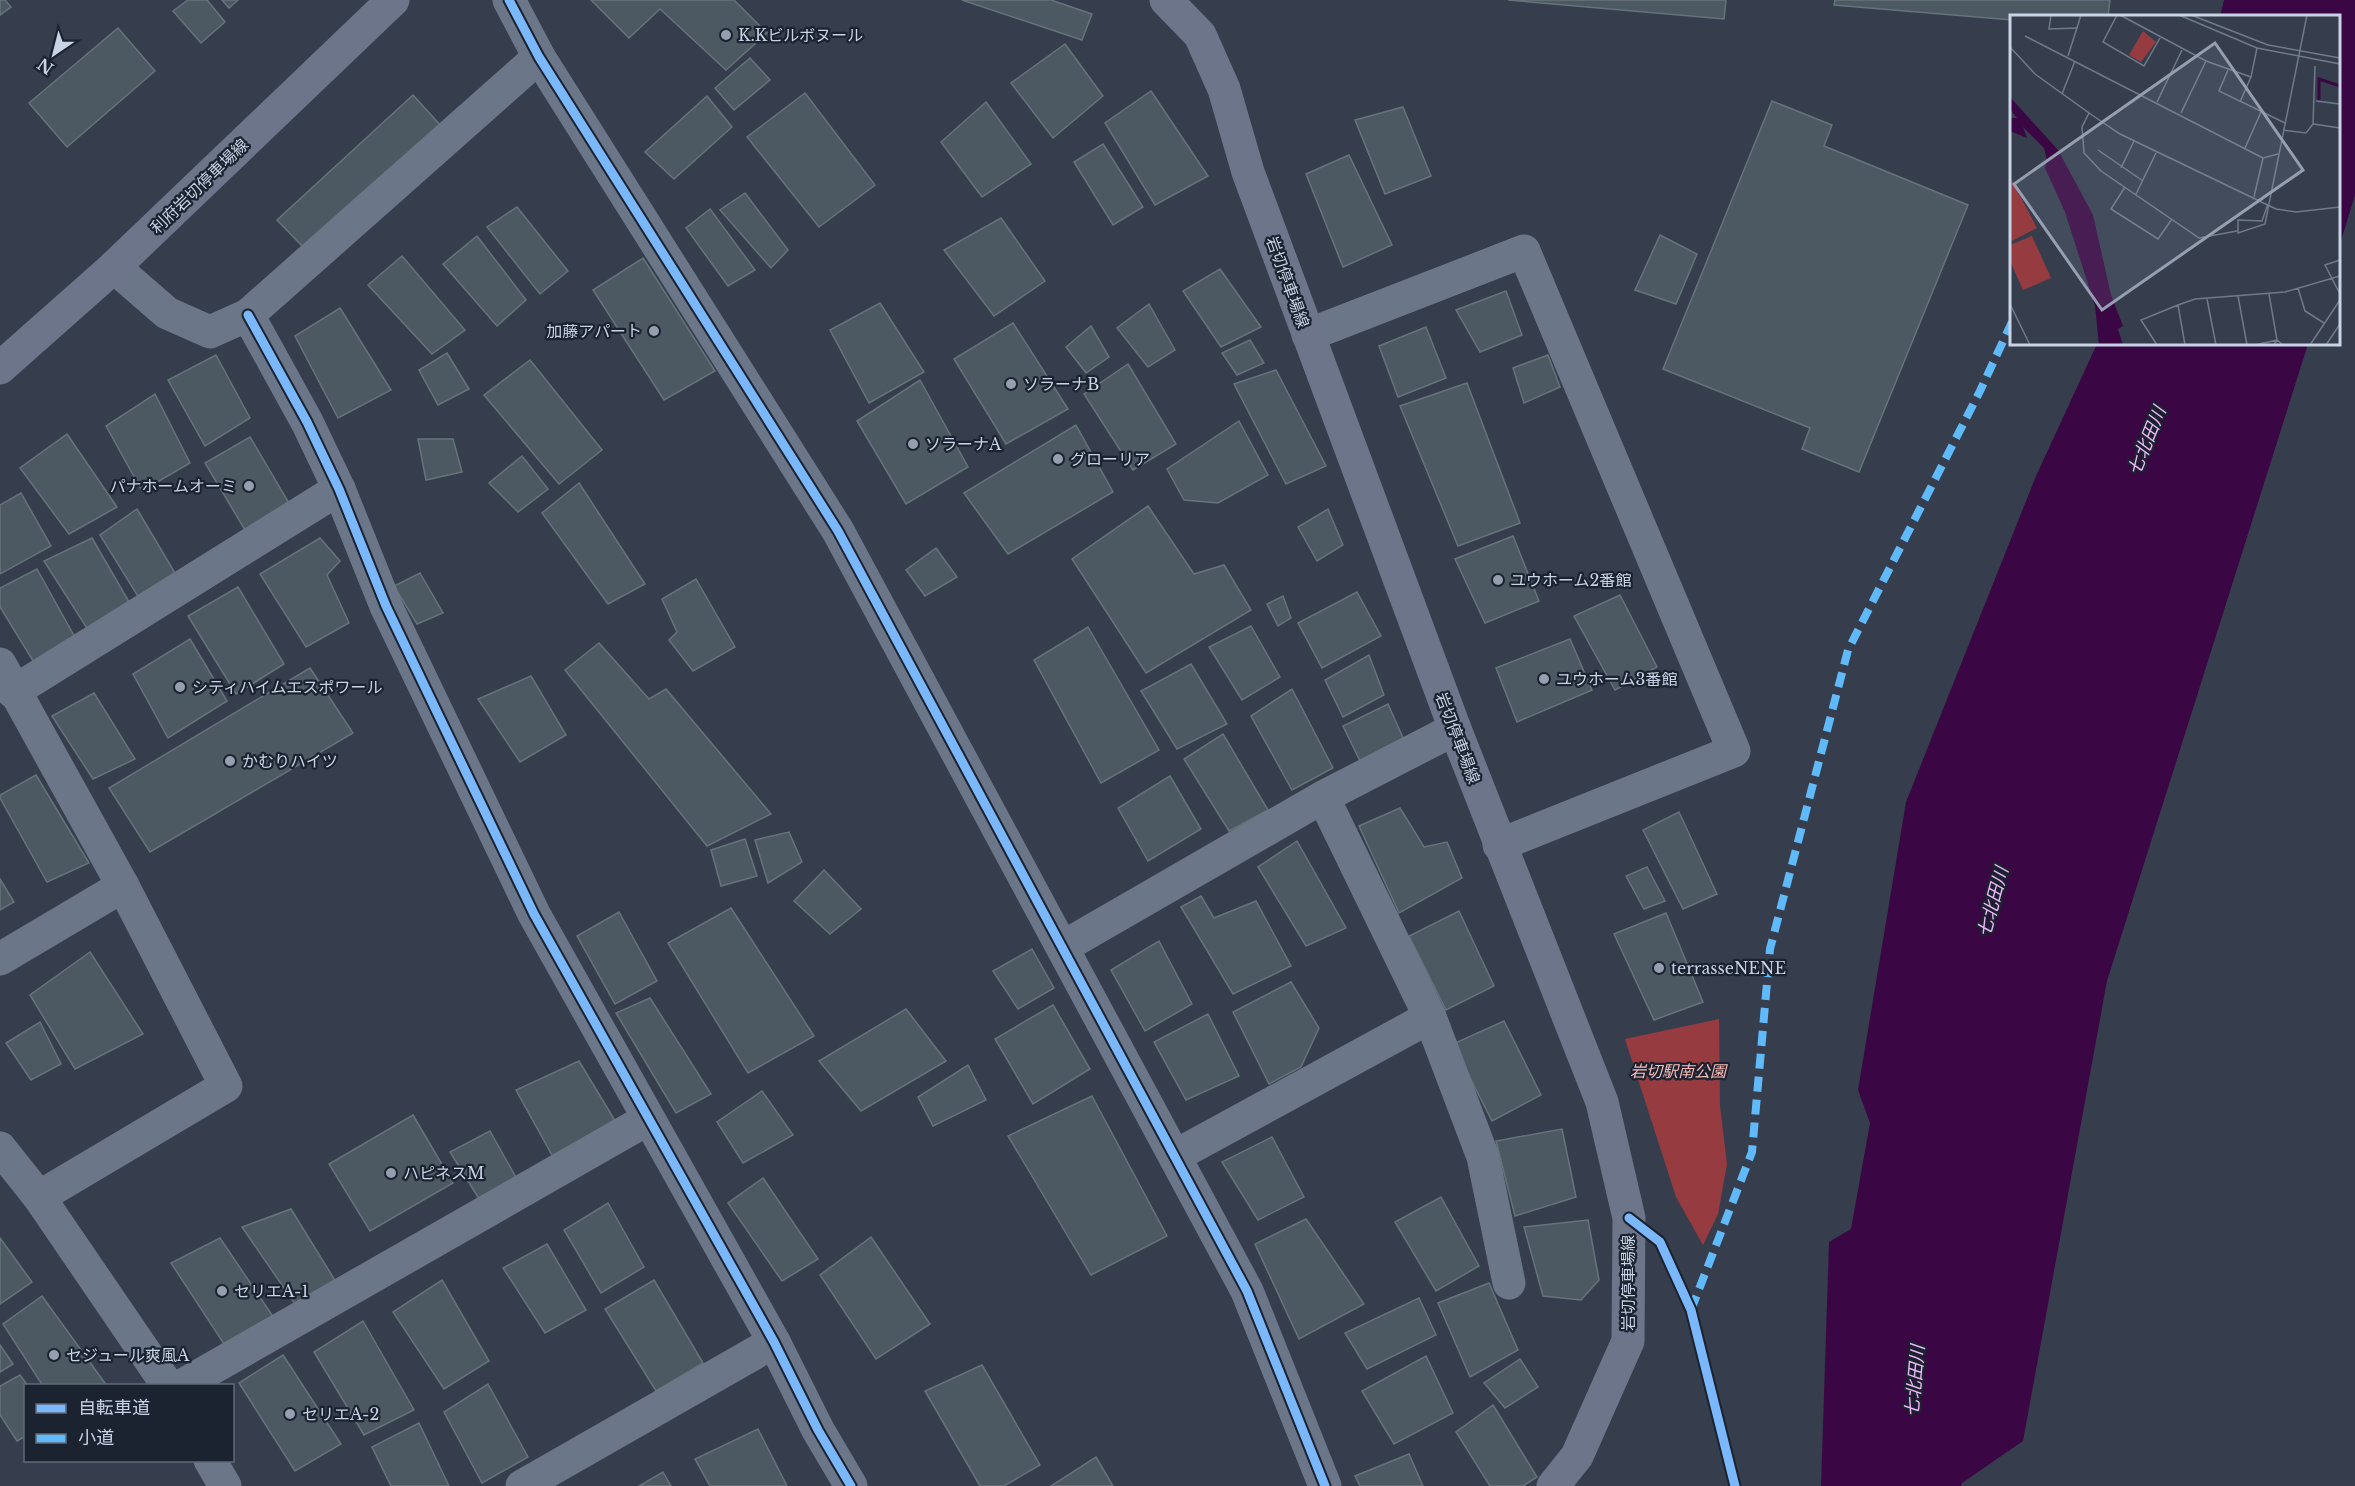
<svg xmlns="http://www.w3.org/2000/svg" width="2355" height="1486" viewBox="0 0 2355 1486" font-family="'Libre Baskerville','Noto Sans JP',serif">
<rect width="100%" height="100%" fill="#363e4e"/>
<!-- green -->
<path fill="#963b40" d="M1719,1019l1,87 7,58 -9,50 -15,31 -27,-48 -51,-158z"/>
<!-- water -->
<g fill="#3a0744">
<path d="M2224,0h131v195l-16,52 -1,-231h-118z"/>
<path d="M2097,344h211l-201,637 -84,460 -61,42 -1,3h-140l8,-244 22,-13 19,-106 -12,-33 48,-288 130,-326z"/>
</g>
<!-- building -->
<g fill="#4c5962" stroke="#66737b" stroke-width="1.5">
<path d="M0,0h5l6,7 -11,8z"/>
<path d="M188,0h19l18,22 -24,21 -28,-32z"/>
<path d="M222,0h16l-9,8z"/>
<path d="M591,0h143l33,33 -41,37 -66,-61 -31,29z"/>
<path d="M962,0h89l41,14 -10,26z"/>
<path d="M1508,0h218l-2,19z"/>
<path d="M1835,0h275l-2,16h-96v4l-178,-15z"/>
<path d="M118,28l37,43 -88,76 -38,-44z"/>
<path d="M1065,44l38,52 -50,42 -42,-55z"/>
<path d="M750,58l20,22 -36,30 -19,-22z"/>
<path d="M1151,91l57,85 -53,29 -50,-82z"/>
<path d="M805,93l70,92 -56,42 -72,-90z"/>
<path d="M413,95l29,32 -138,121 -27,-28z"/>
<path d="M707,96l25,31 -58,52 -29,-27z"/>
<path d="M1772,101l60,24 -8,21 144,59 -109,267 -57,-23 8,-21 -147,-59z"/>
<path d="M986,102l45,62 -49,33 -41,-55z"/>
<path d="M1403,107l28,69 -46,18 -30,-74z"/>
<path d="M1103,144l40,63 -30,18 -39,-63z"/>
<path d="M1349,155l43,90 -49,22 -37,-93z"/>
<path d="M745,193l43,57 -17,18 -51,-58z"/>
<path d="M517,207l51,64 -28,23 -53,-67z"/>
<path d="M710,209l45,61 -27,16 -42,-58z"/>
<path d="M1001,218l44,63 -51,35 -50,-66z"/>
<path d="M1660,235l37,19 -21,50 -41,-14z"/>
<path d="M477,236l49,64 -29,26 -54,-62z"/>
<path d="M402,256l63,74 -33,24 -64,-69z"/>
<path d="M643,258l72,113 -51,29 -71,-110z"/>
<path d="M1220,269l41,58 -40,20 -38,-56z"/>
<path d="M1506,291l16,44 -42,17 -24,-42z"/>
<path d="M880,303l44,69 -55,31 -39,-73z"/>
<path d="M1149,304l26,46 -27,17 -31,-39z"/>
<path d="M340,308l51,82 -53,28 -43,-82z"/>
<path d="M1013,323l55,86 -62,35 -52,-85z"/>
<path d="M1091,326l18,31 -23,16 -20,-26z"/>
<path d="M1426,327l20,51 -48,19 -19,-51z"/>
<path d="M1250,340l14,23 -27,12 -15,-22z"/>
<path d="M447,353l22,36 -31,16 -19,-35z"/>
<path d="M216,355l34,63 -45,28 -37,-66z"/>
<path d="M1548,355l12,32 -36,16 -11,-35z"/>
<path d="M530,360l72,90 -43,34 -75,-89z"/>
<path d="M1128,364l48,80 -43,26 -49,-76z"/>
<path d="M1276,370l50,96 -40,18 -52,-100z"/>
<path d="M920,380l48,87 -62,37 -49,-83z"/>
<path d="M1467,383l53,140 -62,23 -58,-140z"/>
<path d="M155,394l35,69 -48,28 -36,-65z"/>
<path d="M1239,421l29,54 -50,28 -34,-3 -17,-31z"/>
<path d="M1076,425l37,67 -105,62 -44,-61z"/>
<path d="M67,434l50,73 -48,27 -49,-66z"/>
<path d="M250,437l43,73 -45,25 -43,-72z"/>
<path d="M418,439h35l9,33 -36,8z"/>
<path d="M522,456l26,33 -30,23 -29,-29z"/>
<path d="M579,483l66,101 -37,20 -66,-91z"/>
<path d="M21,493l30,53 -51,28v-69z"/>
<path d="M1148,506l46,68 30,-9 27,45 -105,63 -74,-114z"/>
<path d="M137,509l41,69 -36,25 -42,-68z"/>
<path d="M1328,509l15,36 -26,16 -19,-34z"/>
<path d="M1513,536l26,65 -54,22 -30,-64z"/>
<path d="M92,538l40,69 -42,26 -46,-72z"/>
<path d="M320,538l20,23 -13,14 22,48 -43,24 -46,-73z"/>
<path d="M936,548l21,29 -32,19 -19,-26z"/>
<path d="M37,569l40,72 -42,23 -35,-57v-19z"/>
<path d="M420,573l23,40 -26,11 -23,-38z"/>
<path d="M696,579l39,68 -42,24 -24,-31 8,-8 -15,-33z"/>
<path d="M238,587l46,77 -48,30 -48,-78z"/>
<path d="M1357,592l24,44 -59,32 -24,-45z"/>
<path d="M1620,595l37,72 -42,23 -41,-74z"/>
<path d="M1283,596l8,22 -13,8 -11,-22z"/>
<path d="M1251,626l29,51 -38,23 -33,-53z"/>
<path d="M1088,627l71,123 -58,33 -67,-123z"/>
<path d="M190,639l37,62 -59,37 -35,-64z"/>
<path d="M1570,639l22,51 -75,32 -21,-54z"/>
<path d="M599,643l50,56 17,-10 105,125 -64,32 -142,-176z"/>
<path d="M1369,655l15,40 -41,22 -18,-37z"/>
<path d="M1191,664l36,60 -50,25 -36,-58z"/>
<path d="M310,668l43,65 -203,119 -41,-64z"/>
<path d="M531,676l35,59 -46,27 -42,-63z"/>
<path d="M1292,689l41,79 -41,22 -41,-74z"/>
<path d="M94,693l41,66 -42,20 -41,-63z"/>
<path d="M1388,704l16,36 -43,23 -18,-37z"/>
<path d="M1223,734l45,76 -39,21 -45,-72z"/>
<path d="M36,775l53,88 -42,19 -47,-84v-3z"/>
<path d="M1170,776l31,53 -53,32 -30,-53z"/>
<path d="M1400,808l24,39 23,-5 15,36 -63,35 -40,-87z"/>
<path d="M1679,812l38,82 -34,15 -40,-79z"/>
<path d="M789,832l13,30 -34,21 -13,-43z"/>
<path d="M745,839l12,37 -36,10 -10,-36z"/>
<path d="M1297,841l49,87 -40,18 -48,-79z"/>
<path d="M1647,867l18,34 -21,8 -18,-33z"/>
<path d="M824,870l37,39 -31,25 -36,-33z"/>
<path d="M0,879l14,23 -14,8z"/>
<path d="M1201,896l13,22 42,-17 35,65 -58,28 -52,-87z"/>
<path d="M731,908l83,128 -66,37 -80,-130z"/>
<path d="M1459,911l35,75 -48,24 -37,-74z"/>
<path d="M619,912l38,69 -42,23 -38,-68z"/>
<path d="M1666,913l37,89 -49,18 -40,-86z"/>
<path d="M1159,941l33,63 -47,27 -34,-61z"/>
<path d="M1032,949l22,39 -36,21 -25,-38z"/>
<path d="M90,952l53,82 -68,35 -45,-74z"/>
<path d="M1291,982l28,46 -18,39 -32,17 -36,-72z"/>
<path d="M650,998l61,96 -35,19 -60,-100z"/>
<path d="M1053,1005l37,64 -57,35 -38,-65z"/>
<path d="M906,1009l40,52 -85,50 -42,-50z"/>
<path d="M1208,1014l31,62 -53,24 -32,-58z"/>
<path d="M1504,1021l37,74 -49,26 -39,-77z"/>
<path d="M40,1022l21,42 -30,16 -25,-37z"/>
<path d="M579,1061l38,63 -64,33 -37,-67z"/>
<path d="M968,1065l18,35 -53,26 -15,-29z"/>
<path d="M762,1091l31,44 -50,28 -26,-41z"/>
<path d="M1092,1096l75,140 -76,39 -83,-139z"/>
<path d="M413,1115l40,68 -83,48 -41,-67z"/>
<path d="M1562,1129l14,68 -61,19 -19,-75z"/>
<path d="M490,1131l28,50 -37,21 -31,-50z"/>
<path d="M1272,1137l32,60 -46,23 -36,-58z"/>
<path d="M763,1178l55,81 -36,22 -54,-78z"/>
<path d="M1441,1197l38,69 -43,25 -41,-69z"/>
<path d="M608,1203l36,64 -43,26 -37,-63z"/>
<path d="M291,1209l45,73 -39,25 -55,-80z"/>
<path d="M1306,1219l58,85 -65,35 -44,-95z"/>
<path d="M1588,1220l11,60 -18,20 -38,-4 -19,-69z"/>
<path d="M871,1237l59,87 -54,35 -56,-84z"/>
<path d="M0,1238l32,44 -32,22z"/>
<path d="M220,1238l54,80 -48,29 -55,-84z"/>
<path d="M547,1244l39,66 -41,23 -42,-65z"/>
<path d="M442,1280l47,81 -45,28 -51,-77z"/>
<path d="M654,1280l49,83 -47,28 -51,-82z"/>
<path d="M1489,1283l29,67 -48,27 -32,-74z"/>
<path d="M42,1296l65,90h-64l-40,-62z"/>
<path d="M1419,1298l17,37 -69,34 -22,-36z"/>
<path d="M363,1321l51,89 -50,25 -50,-83z"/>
<path d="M0,1345l13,19 -13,8z"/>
<path d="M283,1355l58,89 -46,27 -56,-88z"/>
<path d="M1426,1356l27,57 -59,31 -32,-53z"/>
<path d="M1520,1359l18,28 -33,21 -21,-25z"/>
<path d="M982,1365l58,100 -36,21h-24l-55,-95z"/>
<path d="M20,1375l8,11h-2v50l-9,5 -17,-26v-29z"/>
<path d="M488,1384l40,73 -46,26 -38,-71z"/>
<path d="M1493,1405l44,72 -14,9h-33l-34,-54z"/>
<path d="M419,1423l30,63h-58l-19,-39z"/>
<path d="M758,1429l29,57h-77l-15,-27z"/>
<path d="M1409,1454l14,32h-63l-5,-10z"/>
<path d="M1096,1457l17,29h-62z"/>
<path d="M663,1472l8,14h-32z"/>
</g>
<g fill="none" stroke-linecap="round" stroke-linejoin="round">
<!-- minor -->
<g stroke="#6c7689" stroke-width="33">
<path d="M509,0l30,57 299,474 409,760 78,195"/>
<path d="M114,267l53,46 43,19 38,-17 291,-258"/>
<path d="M248,315l59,107 32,67 47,117 148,308 240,428 44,88 33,56"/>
<path d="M1308,335l216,-84 210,500 -235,94"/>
<path d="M0,664l123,222 103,200 -187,111"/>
<path d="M13,692l326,-203"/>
<path d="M1323,797l107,220 53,140 26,126"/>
<path d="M1063,947l260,-150 132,-68"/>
<path d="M0,959l123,-73"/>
<path d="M0,1148l39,49 129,189"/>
<path d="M1175,1156l255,-139"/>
<path d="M181,1386l467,-267"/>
<path d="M210,1460l15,26"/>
<path d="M522,1486l252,-144"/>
</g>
<!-- major -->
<g stroke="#6c7589" stroke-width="33">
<path d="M1166,0l34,35 24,54 24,83 207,557 147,373 27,116 -1,123 -51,115 -24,30"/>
<path d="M0,368l114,-101 279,-267"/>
</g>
<!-- quiet -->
<path stroke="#60bafa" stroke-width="8" stroke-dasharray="15 8" stroke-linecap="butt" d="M1691,1310l61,-158 18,-203 78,-299 132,-259 32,-69"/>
<defs>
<g id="cycleway">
<path d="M509,0l30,57 299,474 409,760 78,195"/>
<path d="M248,315l59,107 32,67 47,117 148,308 240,428 44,88 33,56"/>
<path d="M1629,1218l31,24 31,68 44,176"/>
</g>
</defs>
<!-- cycleway casing -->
<use href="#cycleway" stroke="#1b2230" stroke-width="13"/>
<!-- cycleway -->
<use href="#cycleway" stroke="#7ab7fb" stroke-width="9"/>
</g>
<!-- markers -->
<g fill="#959fb0" stroke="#1b2230" stroke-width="2">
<circle cx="726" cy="35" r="6"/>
<circle cx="654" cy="331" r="6"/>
<circle cx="1011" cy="384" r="6"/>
<circle cx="913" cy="444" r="6"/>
<circle cx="1058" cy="459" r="6"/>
<circle cx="249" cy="486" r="6"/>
<circle cx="1498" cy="580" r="6"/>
<circle cx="1544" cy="679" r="6"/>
<circle cx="180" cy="687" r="6"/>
<circle cx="230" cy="761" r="6"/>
<circle cx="1659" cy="968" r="6"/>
<circle cx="391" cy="1173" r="6"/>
<circle cx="222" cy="1291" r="6"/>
<circle cx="54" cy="1355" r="6"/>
<circle cx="290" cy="1414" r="6"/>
</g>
<g text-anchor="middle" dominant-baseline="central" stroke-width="4.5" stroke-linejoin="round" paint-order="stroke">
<!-- poi labels -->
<g font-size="16" fill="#c8d3e5" stroke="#1b2230" text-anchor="start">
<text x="738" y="35">K.Kビルボヌール</text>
<text x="642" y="331" text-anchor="end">加藤アパート</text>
<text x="1023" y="384">ソラーナB</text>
<text x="925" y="444">ソラーナA</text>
<text x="1070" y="459">グローリア</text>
<text x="237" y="486" text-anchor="end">パナホームオーミ</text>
<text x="1510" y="580">ユウホーム2番館</text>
<text x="1556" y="679">ユウホーム3番館</text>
<text x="192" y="687">シティハイムエスポワール</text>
<text x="242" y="761">かむりハイツ</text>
<text x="1671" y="968">terrasseNENE</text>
<text x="403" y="1173">ハピネスM</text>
<text x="234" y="1291">セリエA-1</text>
<text x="66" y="1355">セジュール爽風A</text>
<text x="302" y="1414">セリエA-2</text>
</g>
<!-- street labels -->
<g font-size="16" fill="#c8d3e5" stroke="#1b2230">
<text transform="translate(199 186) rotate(-44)">利府岩切停車場線</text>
<text transform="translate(1288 282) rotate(70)">岩切停車場線</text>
<text transform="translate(1458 738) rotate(69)">岩切停車場線</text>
<text transform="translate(1628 1283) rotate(-90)">岩切停車場線</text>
</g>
<!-- park labels -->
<g font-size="16" font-style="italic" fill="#fabdba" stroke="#1b2230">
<text x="1678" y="1071">岩切駅南公園</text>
</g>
<!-- water labels -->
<g font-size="18" font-style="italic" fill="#f0b9fa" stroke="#1b2230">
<text transform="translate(2147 441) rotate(-68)">七北田川</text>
<text transform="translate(1993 902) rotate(-75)">七北田川</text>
<text transform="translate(1915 1381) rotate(-85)">七北田川</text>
</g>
</g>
<!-- overview -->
<g transform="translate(2010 15)">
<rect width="330" height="330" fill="#363e4e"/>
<path d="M133,16l13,11 -15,20 -12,-7zM2,166l25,47 -27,14v-60zM22,221l19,42 -28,12 -13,-29v-16z" fill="#963b40"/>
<path d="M0,82l48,53 35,65 18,80 12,31 -5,3 5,16h-24l-4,-39 -30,-94 -20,-44 2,-8 -3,-12 -21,-21 4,11 -17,-7v-13h7l-7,-9z" fill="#3a0744"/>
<path fill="none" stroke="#3a0744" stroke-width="3" d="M309,85v-21l21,7"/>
<path fill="none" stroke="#707a8a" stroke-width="1.5" d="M41,0l-2,14 29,-1M107,0l-14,27 41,24 16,-28M110,0l86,46 45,16M169,0l78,33 83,16M181,0l77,30 72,13M15,21l238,122M0,32l25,27 54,39 -7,14 2,26 17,18 98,67 38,-7M58,41l13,-41M218,55l-9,21 66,32M52,79l13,-33M306,86l24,3M147,87l25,-52M230,87l11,-25 6,-29M79,98l31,21 156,75 20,3 44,-5M171,98l25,-52M303,109l27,4M330,113v25M273,115l23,3 7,-9 2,-58M235,133l16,-36M88,135l45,31M111,153l13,-27M115,172l-14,22 47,30 14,-20M126,179l20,-41M244,182l9,-39 15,-4M258,189l-6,17 -24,-1v13l27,-9 42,-209M330,245l-15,5 15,29M288,273l7,23 19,12M259,279l8,46 -3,5M228,281l9,49M197,284l9,46M0,289l20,41M168,290l7,40M147,330l-16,-25 37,-15 17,-6 90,-7 55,-16M245,330l22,-5 6,5M300,330l30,-45M316,330l14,-21"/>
<path fill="#959fb0" fill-opacity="0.15" stroke="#959fb0" stroke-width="3" d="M205,28l88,127 -201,140 -88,-126z"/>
<rect width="330" height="330" fill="none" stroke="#c8d3e5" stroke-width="3"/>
</g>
<!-- legend -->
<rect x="24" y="1384" width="210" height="78" fill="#1b2230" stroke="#606978" stroke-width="1.5"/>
<rect x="36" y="1404" width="30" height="9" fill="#7ab7fb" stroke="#606978" stroke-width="1.5"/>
<text x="78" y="1414" font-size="18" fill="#c8d3e5">自転車道</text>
<rect x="36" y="1434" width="30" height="9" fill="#60bafa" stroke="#606978" stroke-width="1.5"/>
<text x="78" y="1444" font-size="18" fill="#c8d3e5">小道</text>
<!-- north arrow -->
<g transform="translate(54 54) rotate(215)" stroke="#1b2230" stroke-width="4.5" paint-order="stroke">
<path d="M0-4.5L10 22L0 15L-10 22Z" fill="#c8d3e5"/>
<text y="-9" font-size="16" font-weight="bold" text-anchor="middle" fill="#c8d3e5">N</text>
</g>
</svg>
